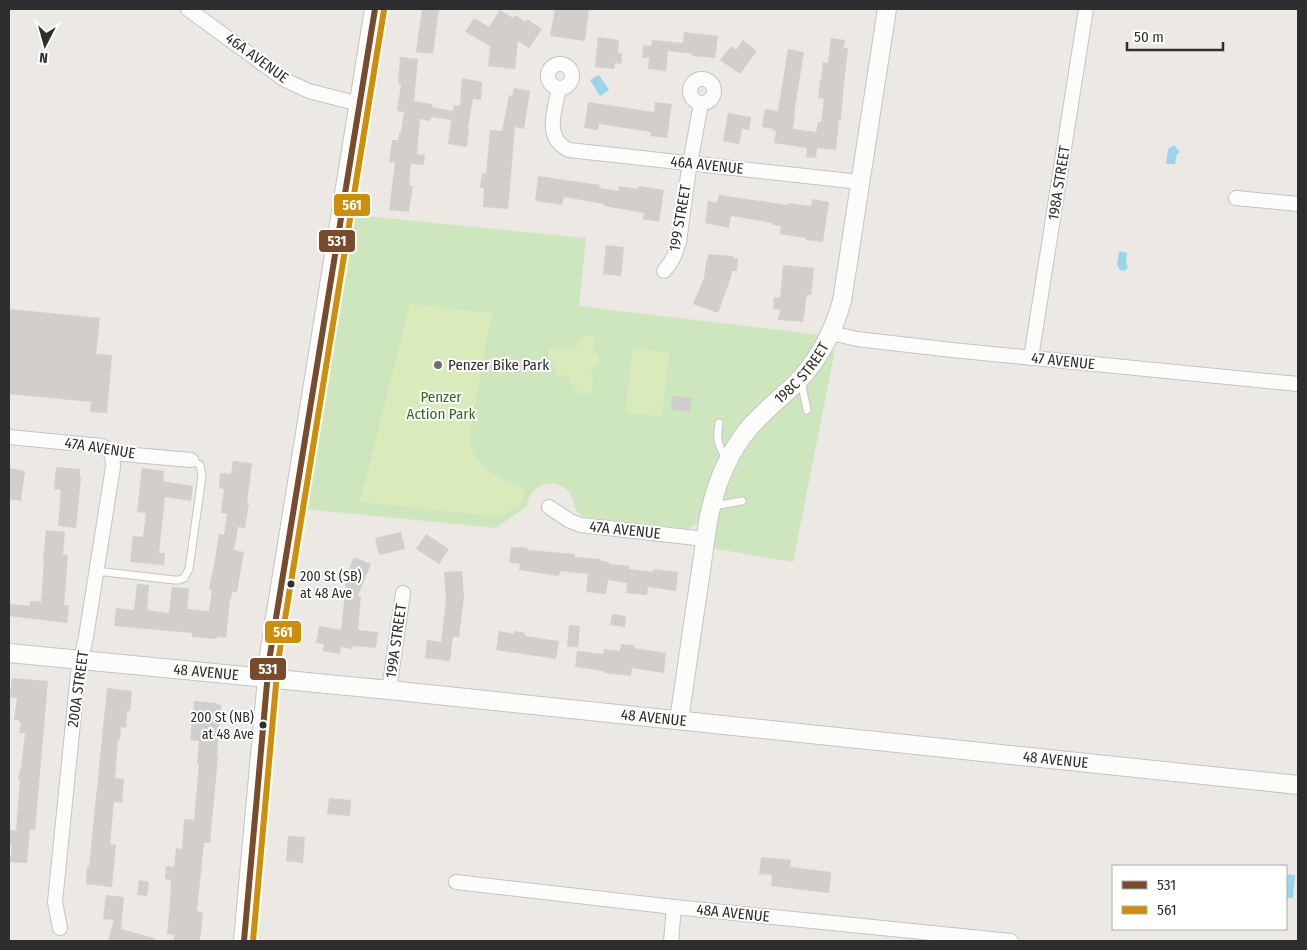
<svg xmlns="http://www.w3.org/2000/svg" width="1307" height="950" viewBox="0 0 1307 950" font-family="'Fira Sans Condensed',sans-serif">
<rect width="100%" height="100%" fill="#ece8e4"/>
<!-- green -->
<g fill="#cee6be">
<path d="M356,215l230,23 -7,68 242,29 -16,25 -23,26 -82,132 -3,5 -8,6 -98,-11c-6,-1 -10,-2 -14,-7 -3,-4 -3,-10 -5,-14 -6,-12 -22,-18 -33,-10 -8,5 -11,10 -12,19l-31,22 -191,-19 36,-232h5z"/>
<path d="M835,350l-42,212 -82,-14 14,-62 17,-34 12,-18 76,-81z"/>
</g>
<!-- pitch -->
<g fill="#d9eabb">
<path d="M410,304l82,9 -22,118c0,5 -1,11 1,16 7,23 34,34 54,43l-4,14 -21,13 -140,-15z"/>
<path d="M588,335c9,1 7,9 5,15l5,6 2,4 -3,5 -6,3c0,9 5,18 -1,25 -15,6 -15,-9 -22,-18l-8,2 -4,-3 -1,-4 1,-6 -8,-8v-3l2,-6h9l14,3 12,-14z"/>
<path d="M635,348l32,4 2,2 -7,61 -2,1 -32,-3 -2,-3 6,-60z"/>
</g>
<!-- water -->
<g fill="#99d6ec">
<path d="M599,75l10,15 -9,6 -10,-16z"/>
<path d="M1174,145l6,7 -3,2 -2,10h-9l2,-15z"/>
<path d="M1119,251l8,2c0,2 -1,6 -1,8 1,5 3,6 -1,10l-5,-1 -3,-5z"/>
<path d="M1286,874l9,1 -2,23h-7z"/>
</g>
<!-- building -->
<g fill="#d1cecb">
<path d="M422,9h17l-6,45 -17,-2z"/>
<path d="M555,9h34l-4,32 -35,-5z"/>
<path d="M500,10l13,8 2,-3 11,7 1,-3 15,10 -13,19 -11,-7 -3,28 -27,-3 2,-20 -25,-14 9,-14 15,9z"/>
<path d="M684,32l34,4 -3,22 -23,-2 1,-2 -25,-3 -2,20 -18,-2 1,-11h-7l1,-13 8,1 1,-6 31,3z"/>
<path d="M598,37l21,3 -1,13 4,1 -1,10 -6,-1 -1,6 -19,-2z"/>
<path d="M831,38l14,2 -1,8h4l-4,35 -3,37h-2l-3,30 -19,-2 -1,10 -10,-1 1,-9 -33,-5 2,-12h-3v-2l-11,-2 3,-18 13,2 10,-62 16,3 -10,62h1l-2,15 23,3 2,-10h3l3,-23 -6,-1 2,-18h1l2,-18 5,1z"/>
<path d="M743,40l14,11 -17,23 -20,-14 11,-14 5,4z"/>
<path d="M400,57l18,2 -4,42 18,3v3l21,4 1,-6 6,1 2,-28 20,4 -1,18 -8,-1 -5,29h1l-2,19 -19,-3 3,-24 -20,-3 -1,4 -10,-2 -3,35 8,1 -1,10 -13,-1 -2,21 4,1 -4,26 -20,-2 6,-48h-6l3,-22h6l1,-7h2l3,-21 -7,-1 4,-27 -3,-1z"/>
<path d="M514,88l16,3 -6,38 -9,-2 -7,82 -25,-2 1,-19h-4l2,-15 4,1 4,-44 12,1 7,-36 3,1z"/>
<path d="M588,102l66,10 1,-10 17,2 -5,34 -17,-2 1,-4 -52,-8 -1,6 -14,-2z"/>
<path d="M728,113l23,4 -2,13 -7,-1 -3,15 -16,-3z"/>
<path d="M538,176l62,9 -1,3 20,3v-5l19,3 1,-3 25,4 -5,32 -16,-3 1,-6 -40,-7v-2l-40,-7 -2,8 -27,-4z"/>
<path d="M719,195l69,10v-2l23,3 1,-7 17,3 -6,40 -17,-2v-2l-26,-4 1,-8 -9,-1 1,-2 -42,-7 -2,12 -24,-5 3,-22 9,2z"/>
<path d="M606,245l18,2 -3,29 -18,-2z"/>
<path d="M708,254l25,2v2h5l-1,13h-5l-1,6 -13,36 -25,-9 11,-26 2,-16h1z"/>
<path d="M783,265l31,3 -3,27h-4l-4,27 -25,-2 2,-10 -7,-1 1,-12 6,1z"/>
<path d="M9,309l91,9 -4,36 16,1 -5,58 -17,-1 1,-10 -82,-8z"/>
<path d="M672,396l20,2 -2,14 -19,-2z"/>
<path d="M233,461l19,2 -5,40h2l-4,25 -7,-1 -4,23 10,2 -7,40h-5l-1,8h-1l-4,38 -9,-1v2l-25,-2v-4l-78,-7 2,-18 18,2 3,-26 12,1 -2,25 22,3 3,-26 17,1 -2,21 22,2 3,-21h-3l3,-18h1l6,-38 5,1 3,-21 -6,-1 3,-24 -5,-1 1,-15 11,1z"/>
<path d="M56,467l24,2v9h1l-5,50 -18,-2 3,-36 -7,-1z"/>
<path d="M9,468l16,3 -4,30 -12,-2z"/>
<path d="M142,468l22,3 -1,10 30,5 -2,15 -26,-4 -6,56h6l-1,12 -34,-3 3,-26 10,1 3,-24 -9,-1z"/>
<path d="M46,530l19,2 -2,22 5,1 -4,50h5l-2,18 -58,-7 1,-12 20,2v-5l11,1 3,-41h-1z"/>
<path d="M401,532l4,17 -26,6 -4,-17z"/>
<path d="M426,534l23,15 -10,15 -23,-15z"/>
<path d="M511,547l6,1v-1l11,1 -1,2 48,4v3l26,2v2l8,1v2l21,2 -1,3 24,3v-3l25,3 -2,19 -28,-4 -1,8 -21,-2 1,-10 -19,-3 -2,14 -20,-2 2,-18 -28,-3 -1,5 -40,-6 1,-6 -11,-2z"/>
<path d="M354,557l17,7 -13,32h3l-3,34 20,2 -2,16 -24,-2v3l-11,-2 -1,7 -17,-3 1,-7 -8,-1 3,-17 22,4 5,-48 -2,-1z"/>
<path d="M462,571l2,26 -5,40h-6l-3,24 -25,-3 2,-18 14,2 5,-42 -2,-28z"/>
<path d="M612,614l14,2 -1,11 -15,-2z"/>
<path d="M569,625l11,1 -2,21 -11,-1z"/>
<path d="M499,631l15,3v-3l11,2v3l34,5 -3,18 -60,-9z"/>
<path d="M621,644l14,1 -1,3 32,5 -2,20 -32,-5 -1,8 -27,-3v-2l-29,-4 2,-16 26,3 1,-5 16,2z"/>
<path d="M12,678l36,3 -13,149 -5,-1 -3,34 -17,-1 2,-17 -3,-1v-14l7,1 4,-51h-2l2,-11h1l4,-36h-6l2,-10h-2v-3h-5l3,-22 -7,-1z"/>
<path d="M107,688l25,3 -2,20h-3l-1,17 -5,-1 -1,13h-2l-3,38 9,1 -2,24 -8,-1 -4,42 6,1 -4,42 -26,-3 1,-18 2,1z"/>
<path d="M194,701l23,2v1l4,1 -4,51 1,1 -8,86h-6l-7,68 6,1 -3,29h-26v-6l-7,-1 4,-42h-1l1,-12 -6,-1 1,-13 8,1 2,-19 6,1 2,-30 10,1 5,-56h-2l2,-23 -9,-1z"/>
<path d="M329,798l22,2 -1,16 -23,-2z"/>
<path d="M288,836l17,1 -2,26 -17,-2z"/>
<path d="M761,857l30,3 -1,7 41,5 -2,21 -58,-7 1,-11 -13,-1z"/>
<path d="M139,880l10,2 -2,14 -10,-1z"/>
<path d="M106,895l18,2 -3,32 33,9v3h-46l6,-21 -11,-1z"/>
</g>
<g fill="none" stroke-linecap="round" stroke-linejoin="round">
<defs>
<g id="service">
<path d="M801,381l6,29"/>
<path d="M719,423c-3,18 -1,22 9,38"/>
<path d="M713,506l29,-5"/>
<path d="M96,571l78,9h5l5,-2 5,-9 13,-93 -2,-11 -9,-5"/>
</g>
<g id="minor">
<path d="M188,9l97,71 24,11 50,13"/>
<circle cx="560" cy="76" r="12"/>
<circle cx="702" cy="91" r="12"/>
<path d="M559,88c-4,22 -16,50 10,62l291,32"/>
<path d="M1236,198l62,6"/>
<path d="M664,271l7,-9 4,-8 4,-12 9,-67 13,-72"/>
<path d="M831,333l26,6 95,11 346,34"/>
<path d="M1031,358l55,-349"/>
<path d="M9,437l93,9 10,7 79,7"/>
<path d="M549,507l21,14 11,4 124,14"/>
<path d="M389,690l14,-97"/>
<path d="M456,882l218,25 337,34"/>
<path d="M60,928l-5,-26 23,-229 8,-36 27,-170 -1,-14"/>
<path d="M671,941l3,-34"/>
</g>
<g id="tertiary">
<path id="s1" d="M9,653l380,37 909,95"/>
<path id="s2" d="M679,720l29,-198c6,-33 19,-67 41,-94 13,-15 29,-28 44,-42 24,-23 40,-53 49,-85l45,-292"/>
</g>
<path id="secondary" d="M244,941l24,-263 1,-17 106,-652"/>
</defs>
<!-- service casing -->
<use href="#service" stroke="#c5c4c5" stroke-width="9"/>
<!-- minor casing -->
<use href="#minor" stroke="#c5c4c5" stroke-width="16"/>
<!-- tertiary casing -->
<use href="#tertiary" stroke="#c5c4c5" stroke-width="20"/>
<!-- secondary casing -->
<use href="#secondary" stroke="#c5c4c5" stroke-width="22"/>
<!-- service -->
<use href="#service" stroke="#fcfcfb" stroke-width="7"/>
<!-- minor -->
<use href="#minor" stroke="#fcfcfb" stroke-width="14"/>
<!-- tertiary -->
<use href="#tertiary" stroke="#fcfcfb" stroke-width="18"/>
<!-- secondary -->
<use href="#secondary" stroke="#fcfcfb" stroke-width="20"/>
<defs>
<path id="bus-1" d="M244,941l25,-280 106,-652"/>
<path id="bus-2" d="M253,941l25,-279 106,-652"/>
</defs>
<!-- bus-1 casing -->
<use href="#bus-1" stroke="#fff" stroke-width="10"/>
<!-- bus-2 casing -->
<use href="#bus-2" stroke="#fff" stroke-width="10"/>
<!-- bus-1 -->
<use href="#bus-1" stroke="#7a4b2a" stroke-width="6"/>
<!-- bus-2 -->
<use href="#bus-2" stroke="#cf8e09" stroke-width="6"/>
</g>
<!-- markers -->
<circle fill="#706f6e" stroke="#fff" stroke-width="2" cx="438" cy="365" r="5"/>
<g fill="#2e2e2e" stroke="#fff" stroke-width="2">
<circle cx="291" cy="584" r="4.5"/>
<circle cx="263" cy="725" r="4.5"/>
</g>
<g text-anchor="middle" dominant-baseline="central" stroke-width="4" stroke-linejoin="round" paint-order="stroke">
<!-- bus labels -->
<g font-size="14" fill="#2e2e2e" stroke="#fff" text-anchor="start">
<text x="300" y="576">200 St (SB)<tspan x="300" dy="17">at 48 Ave</tspan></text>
<text x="254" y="717" text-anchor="end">200 St (NB)<tspan x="254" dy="17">at 48 Ave</tspan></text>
</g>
<!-- street labels -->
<g font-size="15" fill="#2e2e2e" stroke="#fff">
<text transform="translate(257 58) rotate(36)">46A AVENUE</text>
<text transform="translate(707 165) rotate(6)">46A AVENUE</text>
<text transform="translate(1059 183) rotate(-81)">198A STREET</text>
<text transform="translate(680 218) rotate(-80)">199 STREET</text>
<text transform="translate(1063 361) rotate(6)">47 AVENUE</text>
<text stroke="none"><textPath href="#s2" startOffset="380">198C STREET</textPath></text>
<text transform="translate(100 448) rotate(9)">47A AVENUE</text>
<text transform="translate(625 530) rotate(6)">47A AVENUE</text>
<text transform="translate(396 641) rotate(-82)">199A STREET</text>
<text stroke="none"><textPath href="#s1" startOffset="198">48 AVENUE</textPath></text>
<text transform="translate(78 689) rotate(-82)">200A STREET</text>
<text stroke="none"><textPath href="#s1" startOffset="648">48 AVENUE</textPath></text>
<text stroke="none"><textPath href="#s1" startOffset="1052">48 AVENUE</textPath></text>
<text transform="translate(733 913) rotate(6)">48A AVENUE</text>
</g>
<!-- poi labels -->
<g font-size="15" fill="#2e2e2e" stroke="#fff" text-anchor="start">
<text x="448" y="365">Penzer Bike Park</text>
</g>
<!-- park labels -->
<g font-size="15" fill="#2c6e1b" stroke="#fff">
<text x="441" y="397">Penzer<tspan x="441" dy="17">Action Park</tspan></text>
</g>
</g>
<g stroke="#fff" stroke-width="2">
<rect x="333" y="193" width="38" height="24" rx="5" fill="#cf8e09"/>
<rect x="318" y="229" width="38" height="24" rx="5" fill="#7a4b2a"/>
<rect x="264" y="620" width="38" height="24" rx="5" fill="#cf8e09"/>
<rect x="249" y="657" width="38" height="24" rx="5" fill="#7a4b2a"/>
</g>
<g font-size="14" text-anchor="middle" font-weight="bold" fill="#fff">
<text x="352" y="210">561</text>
<text x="337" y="246">531</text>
<text x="283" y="637">561</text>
<text x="268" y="674">531</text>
</g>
<!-- border -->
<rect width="1307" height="950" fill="none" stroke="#2e2e2e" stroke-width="20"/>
<!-- legend -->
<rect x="1112" y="865" width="175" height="65" fill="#ffffff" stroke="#ababab"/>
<rect x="1122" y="881" width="25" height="8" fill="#7a4b2a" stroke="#ababab"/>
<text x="1157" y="890" font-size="15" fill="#2e2e2e">531</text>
<rect x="1122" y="906" width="25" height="8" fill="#cf8e09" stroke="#ababab"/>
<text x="1157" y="915" font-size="15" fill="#2e2e2e">561</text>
<!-- north arrow -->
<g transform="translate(45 45) rotate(186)" stroke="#ffffff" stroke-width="4" paint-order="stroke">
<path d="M0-4L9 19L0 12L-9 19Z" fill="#2e2e2e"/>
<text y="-8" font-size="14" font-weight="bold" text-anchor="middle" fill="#2e2e2e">N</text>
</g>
<!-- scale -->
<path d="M1127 42v8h96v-8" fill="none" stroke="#2e2e2e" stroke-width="2.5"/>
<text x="1134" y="42" font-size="15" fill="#2e2e2e" stroke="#ffffff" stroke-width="4" paint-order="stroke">50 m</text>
</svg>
